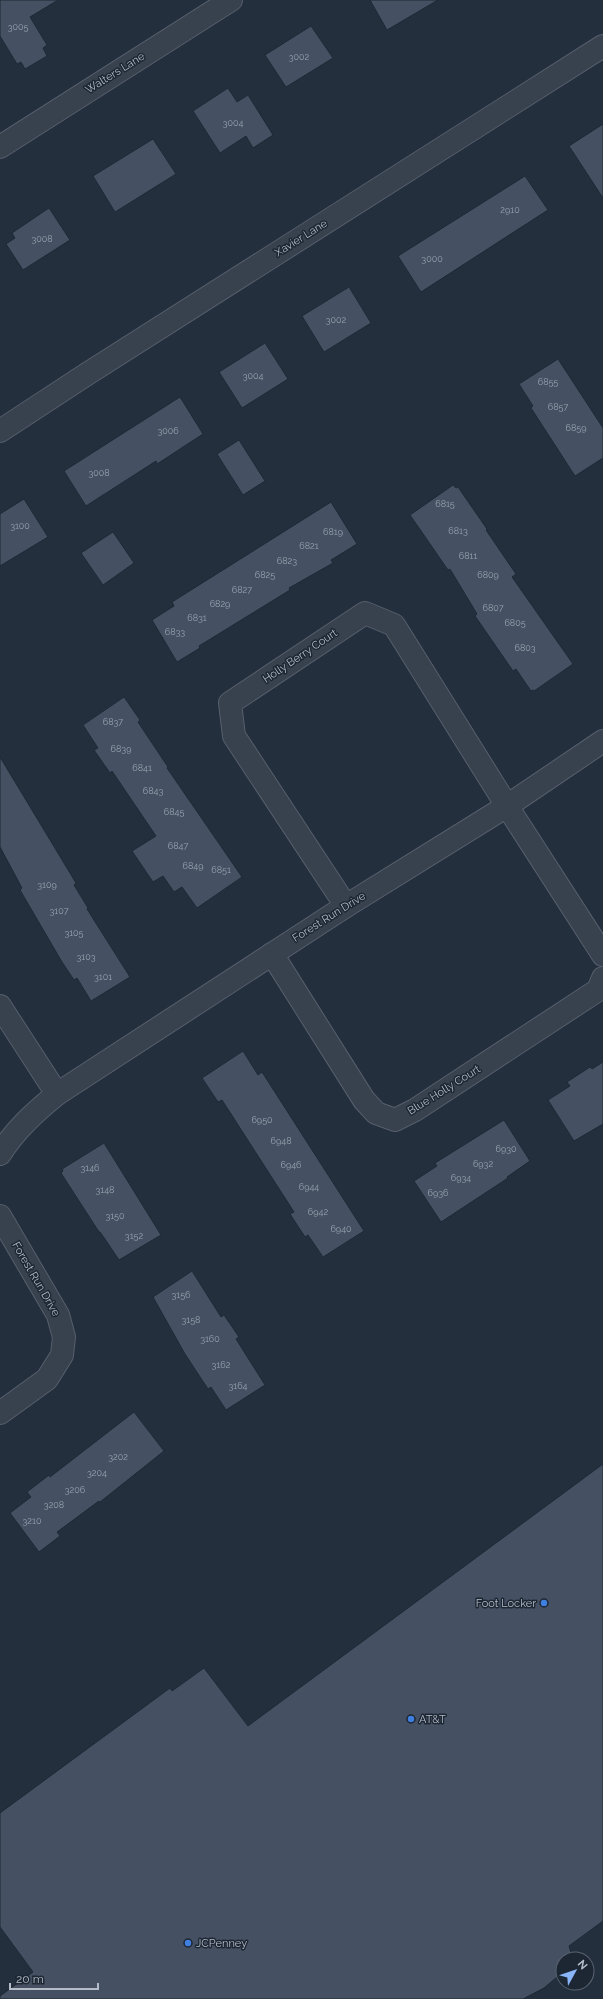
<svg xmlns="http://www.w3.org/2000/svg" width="603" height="1999" viewBox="0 0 603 1999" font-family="Raleway,sans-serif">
<rect width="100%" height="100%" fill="#242f3e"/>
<!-- building -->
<g fill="#455162" stroke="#1f2835">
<path d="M0,0h58l-28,17 17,28 -4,3 4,8 -22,13 -4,-7 -4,2 -17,-28z"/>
<path d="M370,0h68l-51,30z"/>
<path d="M311,26l22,32 -47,29 -21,-32z"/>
<path d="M228,88l9,14 11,-7 25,40 -20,13 -7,-12 -26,17 -27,-42z"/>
<path d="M603,124v74l-34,-52z"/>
<path d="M153,139l23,35 -61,38 -22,-36z"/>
<path d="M525,176l23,34 -127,82 -23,-36z"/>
<path d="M49,208l21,32 -47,30 -17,-26 9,-6 -3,-5z"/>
<path d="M349,287l22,36 -47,29 -22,-36z"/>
<path d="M265,343l23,36 -46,29 -23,-36z"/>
<path d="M558,359l45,69v30l-28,18 -44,-68 2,-2 -14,-22z"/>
<path d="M180,397l23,37 -46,30 -1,-3 -70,45 -22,-35z"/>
<path d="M239,440l26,41 -22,14 -26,-41z"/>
<path d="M453,485l3,3 2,-1 29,42 -1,1 30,44 -4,3 61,87 -39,27 -1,-1 -2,1 -15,-22 -3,2 -38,-55 2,-2 -27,-45 -2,1 -38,-55z"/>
<path d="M24,499l24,38 -48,29v-52z"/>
<path d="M331,502l26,42 -26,16 2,3 -44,25 1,2 -91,56 1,2 -23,14 -25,-42 22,-14 -2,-4z"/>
<path d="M113,532l21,31 -31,22 -22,-32z"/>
<path d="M124,697l16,23 -2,2 30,45 -1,1 75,109 -45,31 -15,-21 -8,5 -11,-16 -10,6 -21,-31 24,-15 -44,-65 -2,2 -16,-23 4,-2 -15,-23z"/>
<path d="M0,757l76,126 -2,2 14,23 -1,1 43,68 -39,24 -14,-23 -3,2 -12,-18 -42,-72 2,-2 -22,-41z"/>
<path d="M243,1051l15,24 4,-3 102,159 -41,26 -15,-22 -3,2 -15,-23 4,-2 -72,-112 -4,2 -16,-24z"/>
<path d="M603,1062v62l-29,17 -26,-41 22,-14 -3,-4 23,-15 2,2z"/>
<path d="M504,1120l26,41 -23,16 1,1 -67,44 -27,-41 23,-15 -2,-3z"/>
<path d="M104,1143l57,92 -42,25 -14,-21 -5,-7h-1l-38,-59 2,-2 -1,-2z"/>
<path d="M192,1271l29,46 3,-2 15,22 -3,2 29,46 -39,25 -15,-23 -3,2 -23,-35 -32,-57z"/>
<path d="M134,1412l30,39 -64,51 -1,-1 -42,31 3,4 -21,16 -29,-39 21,-16 -4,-5 22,-17 1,2z"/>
<path d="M603,1464v457l-34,25 4,13h-10v13l-19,16 -21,11h-523v-3l33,-24 -33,-45v-114l170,-125 2,3 32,-23 44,58z"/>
</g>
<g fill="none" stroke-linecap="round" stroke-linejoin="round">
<defs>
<g id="minor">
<path d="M0,147l231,-147"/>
<path d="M0,431l87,-57 516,-328"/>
<path d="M346,906l-112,-170 -4,-33 135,-90 29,12 113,181 96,149"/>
<path d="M272,954l92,146 12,13 19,7 20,-10 183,-120 5,-12"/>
<path d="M0,1006l57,88c-22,18 -42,36 -57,60"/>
<path d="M57,1094l289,-188 161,-100 96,-65"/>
<path d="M0,1216l58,99 6,22 -2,18 -15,24 -47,34"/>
</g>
</defs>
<!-- minor casing -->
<use href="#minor" stroke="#565f6c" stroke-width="24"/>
<!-- minor -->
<use href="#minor" stroke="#38414e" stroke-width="22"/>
</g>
<!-- markers -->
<g fill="#3f7fe0" stroke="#1d2633" stroke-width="1.5">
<circle cx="544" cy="1603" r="4"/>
<circle cx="411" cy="1719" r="4"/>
<circle cx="188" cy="1943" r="4"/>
</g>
<g text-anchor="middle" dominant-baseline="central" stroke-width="3" stroke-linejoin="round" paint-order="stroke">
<!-- number labels -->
<g font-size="9" fill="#98a1af">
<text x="18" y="27">3005</text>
<text x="299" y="57">3002</text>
<text x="233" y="123">3004</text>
<text x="510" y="210">2910</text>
<text x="42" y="239">3008</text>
<text x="432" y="259">3000</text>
<text x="336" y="320">3002</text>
<text x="253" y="376">3004</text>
<text x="548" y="382">6855</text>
<text x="558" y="407">6857</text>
<text x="576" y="428">6859</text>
<text x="168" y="431">3006</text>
<text x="99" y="473">3008</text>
<text x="445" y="504">6815</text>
<text x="20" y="526">3100</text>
<text x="458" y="531">6813</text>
<text x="333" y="532">6819</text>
<text x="309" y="546">6821</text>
<text x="468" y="556">6811</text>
<text x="287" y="561">6823</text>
<text x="265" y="575">6825</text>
<text x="488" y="575">6809</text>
<text x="242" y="590">6827</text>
<text x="220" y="604">6829</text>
<text x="493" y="608">6807</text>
<text x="197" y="618">6831</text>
<text x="515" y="623">6805</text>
<text x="175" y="632">6833</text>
<text x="525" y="648">6803</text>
<text x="113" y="722">6837</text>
<text x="121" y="749">6839</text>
<text x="142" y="768">6841</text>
<text x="153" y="791">6843</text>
<text x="174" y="812">6845</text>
<text x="178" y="846">6847</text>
<text x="193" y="866">6849</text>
<text x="221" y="870">6851</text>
<text x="47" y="885">3109</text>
<text x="59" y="911">3107</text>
<text x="74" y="933">3105</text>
<text x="86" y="957">3103</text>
<text x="103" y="977">3101</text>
<text x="262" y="1120">6950</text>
<text x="281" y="1141">6948</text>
<text x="506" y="1149">6930</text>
<text x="483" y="1164">6932</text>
<text x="291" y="1165">6946</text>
<text x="90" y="1168">3146</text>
<text x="461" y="1178">6934</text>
<text x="309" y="1187">6944</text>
<text x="105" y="1190">3148</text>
<text x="438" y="1193">6936</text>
<text x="318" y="1212">6942</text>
<text x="115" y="1216">3150</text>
<text x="341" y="1229">6940</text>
<text x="134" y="1236">3152</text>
<text x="181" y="1295">3156</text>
<text x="191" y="1320">3158</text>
<text x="210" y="1339">3160</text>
<text x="221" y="1365">3162</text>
<text x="238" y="1386">3164</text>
<text x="118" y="1457">3202</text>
<text x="97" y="1473">3204</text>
<text x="75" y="1490">3206</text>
<text x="54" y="1505">3208</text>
<text x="32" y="1521">3210</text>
</g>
<!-- street labels -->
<g font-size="11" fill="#b4bcc9" stroke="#1d2633">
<text transform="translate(115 73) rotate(-32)">Walters Lane</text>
<text transform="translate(301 238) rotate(-32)">Xavier Lane</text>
<text transform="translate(300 656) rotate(-34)">Holly Berry Court</text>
<text transform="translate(329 917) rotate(-32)">Forest Run Drive</text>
<text transform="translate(444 1090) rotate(-32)">Blue Holly Court</text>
<text transform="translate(36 1279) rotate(60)">Forest Run Drive</text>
</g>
<!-- poi labels -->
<g font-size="11" fill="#b4bcc9" stroke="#1d2633" text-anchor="start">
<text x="536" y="1603" text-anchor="end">Foot Locker</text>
<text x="419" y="1719">AT&amp;T</text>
<text x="196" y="1943">JCPenney</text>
</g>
</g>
<!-- north arrow -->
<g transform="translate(575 1971) rotate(50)"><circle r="19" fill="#1d2633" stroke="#59626f"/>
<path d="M0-3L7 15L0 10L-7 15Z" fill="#8ab4f8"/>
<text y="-6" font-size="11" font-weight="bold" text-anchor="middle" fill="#b4bcc9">N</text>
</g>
<!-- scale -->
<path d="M10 1983v6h88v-6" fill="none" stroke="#b4bcc9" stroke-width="2"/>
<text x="16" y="1983" font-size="12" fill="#b4bcc9" stroke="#1d2633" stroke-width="3" paint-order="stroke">20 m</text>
</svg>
